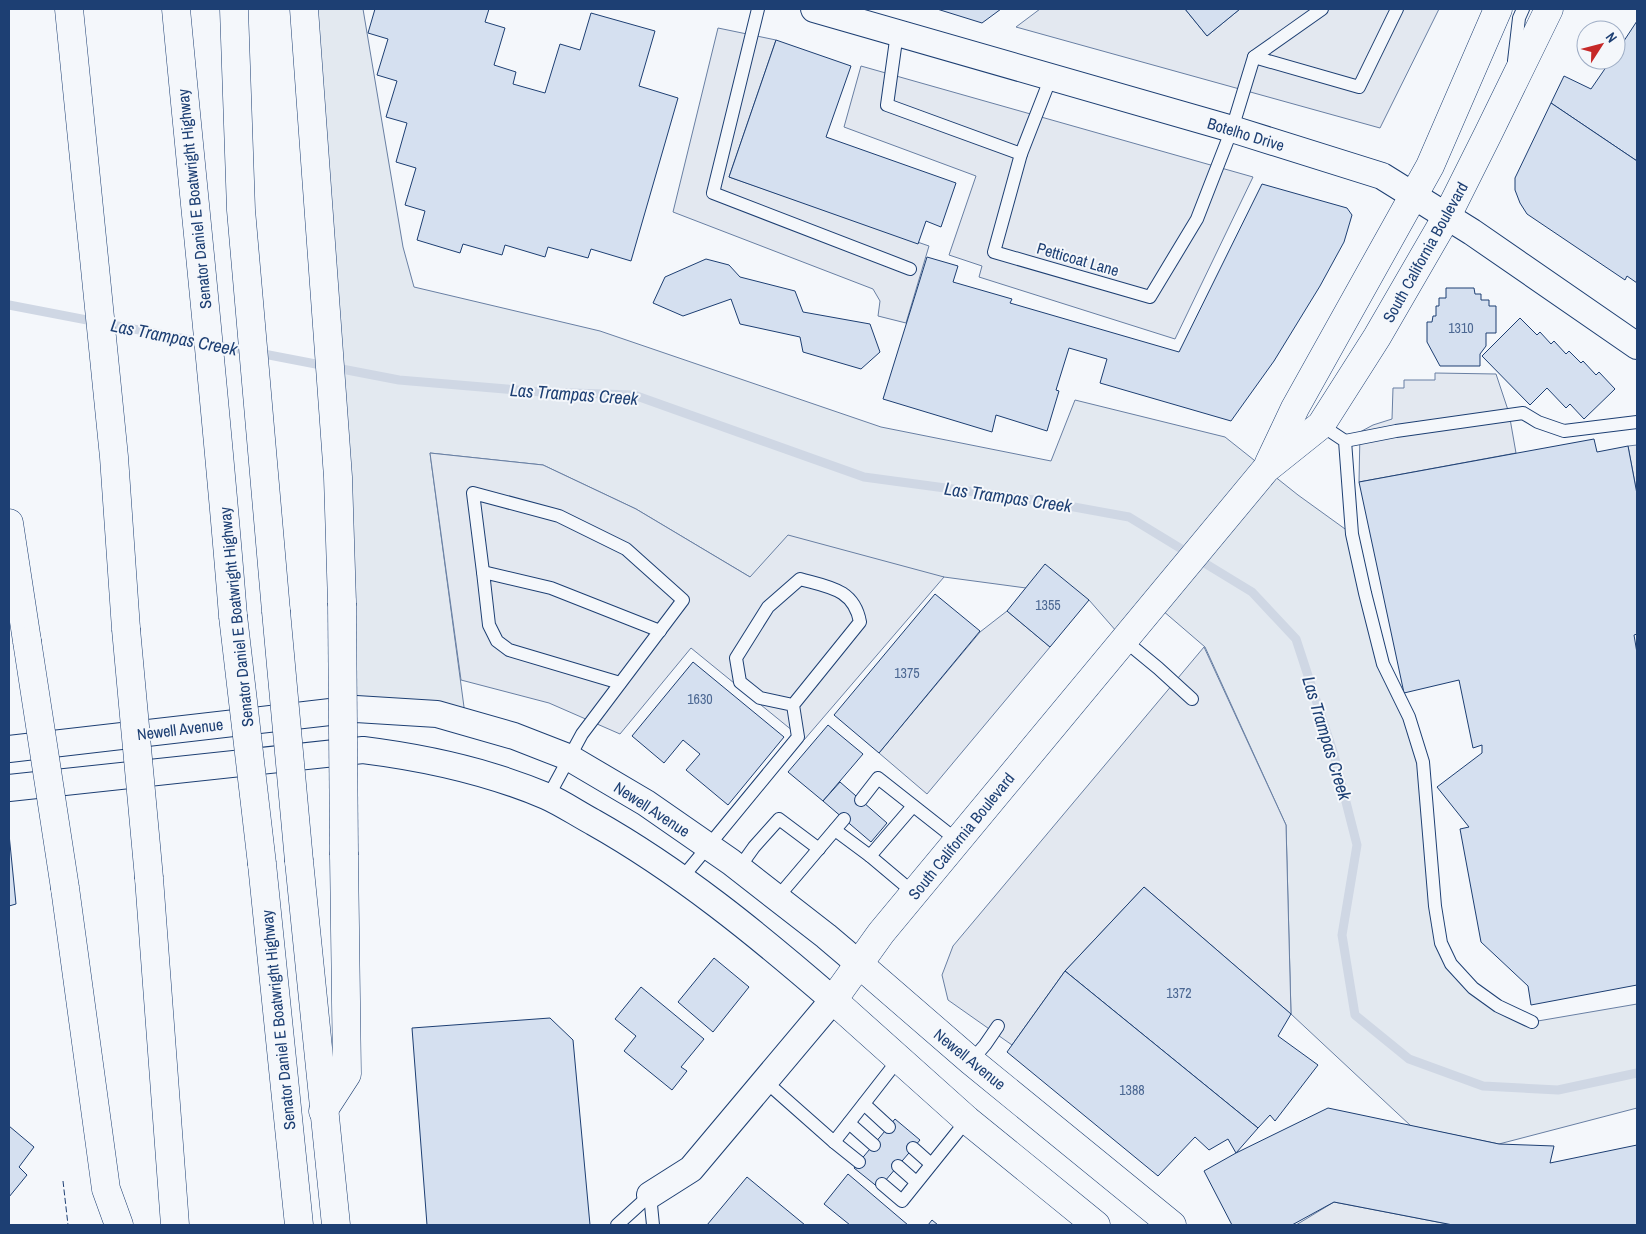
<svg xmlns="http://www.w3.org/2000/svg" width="1646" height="1234" viewBox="0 0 1646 1234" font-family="'Archivo Narrow',sans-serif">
<rect width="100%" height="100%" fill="#f4f7fb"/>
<!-- green -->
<path fill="#e3e9f0" stroke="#687fa3" d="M304,9h59l40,238 11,40 186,44 281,96 170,34 24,-61 150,37 73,58 54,39 13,59 58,169 18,181 32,45 59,34 105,-18v104l-138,36 -88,-18 -120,-112 -5,-189 -81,-178 -50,-43 -31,36 -35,-40 -63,-12 -82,-11h-194l-114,-68 -93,-44 -113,-12 36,269 -110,-13z"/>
<!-- parking -->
<g fill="#e3e8f0" stroke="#687fa3">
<path d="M1040,9h145l22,27 33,-27h199l-59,119 -364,-101z"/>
<path d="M718,28l58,12 -47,137 200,69 -23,77 -28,-7 2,-15 -7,-12 -200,-77z"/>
<path d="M861,66l392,111 -78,162 -196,-62 3,-11 -33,-11 27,-79 -132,-49z"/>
<path d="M1435,373l61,1 13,39 7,40 -157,29 1,-50 13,-7 19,-6 1,-31h11v-8h31z"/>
<path d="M1637,445v49l-9,-48z"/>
<path d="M430,453l113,12 93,44 114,68 38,-42 156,42 -140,163 -113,-92 -71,86 -71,-31 -88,-23z"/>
<path d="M1007,611l43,36 -123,147 -48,-41 101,-121z"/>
<path d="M1204,647l82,178 5,189 -147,-127 -79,84 -53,74 -64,-45 -6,-25 11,-29z"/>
<path d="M1334,1202l119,23h-157z"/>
</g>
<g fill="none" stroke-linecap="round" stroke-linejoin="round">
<!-- stream -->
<path stroke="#cfd7e4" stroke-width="9" d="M9,305l390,75 142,12 93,3 230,82 177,24 88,16 123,75 44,47 38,116 23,90 -15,90 13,80 54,44 74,27 75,4 79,-17"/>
</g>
<!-- building -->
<g fill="#d5e0f0" stroke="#1d3f73">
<path d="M375,9h114l-4,13 20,6 -11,37 22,7 -3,12 32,9 15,-49 20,6 11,-37 64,18 -16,55 39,12 -47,163 -40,-12 -3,9 -40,-11 -3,10 -40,-12 -3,10 -39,-11 -3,9 -43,-13 8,-29 -20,-6 11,-37 -20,-6 11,-39 -21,-6 11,-36 -20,-6 11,-36 -20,-6z"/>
<path d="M937,9h64l-19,14z"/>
<path d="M1185,9h55l-33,27z"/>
<path d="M1637,21v140l-86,-58 13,-27 27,13 20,-29h5v-7z"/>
<path d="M776,40l75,26 -25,71 130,46 -15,44 -15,-6 -8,23 -189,-67z"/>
<path d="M1551,103l86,58v122l-10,-7 -2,4 -98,-66 -7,-11 -5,-13v-12z"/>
<path d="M1262,184l85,24 5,7 -8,27 -24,44 -46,75 -43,60 -131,-38 7,-24 -38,-11 -13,42 3,1 -12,40 -51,-16 -4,17 -109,-33 44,-142 31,9 -5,16 59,17 -2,4 169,49z"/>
<path d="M706,259l23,6 11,12 55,14 8,21 67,12 10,28 -19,17 -58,-17 -3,-15 -60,-13 -9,-25 -48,17 -30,-13 12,-26z"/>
<path d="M1446,288h28l1,6h6v6h8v6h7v27h-10v13l-6,8v12h-40l-13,-24v-20h5l1,-6h3v-10h3v-8h7z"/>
<path d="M1520,318l17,17 3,-3 11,12 3,-3 12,13 3,-3 12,12 2,-2 13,14 3,-3 16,17 -31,30 -14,-15 -4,4 -19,-20 -17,17 -48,-49z"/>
<path d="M1594,439l3,13 31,-6 9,48v140l-3,1 3,18v332l-106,20 -3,-19 -47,-44 -21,-113 9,-2 -32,-40 45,-34v-8l-9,3 -14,-68 -55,13 -45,-211z"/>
<path d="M1045,564l44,36 -39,47 -43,-36z"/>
<path d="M935,594l45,37 -101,122 -45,-38z"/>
<path d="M693,662l91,75 -56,68 -42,-35 14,-16 -17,-14 -19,23 -32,-27z"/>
<path d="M828,725l35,29 -40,47 -35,-29z"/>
<path d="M840,782l47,41 -16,19 -48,-41z"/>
<path d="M9,834l7,70 -7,2z"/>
<path d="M1144,887l147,127 -13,22 40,29 -43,56 -5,-6 -12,13 -193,-157z"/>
<path d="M714,958l35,29 -36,45 -35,-30z"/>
<path d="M1065,971l193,157 -22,25 -8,-14 -19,11 -14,-13 -37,39 -151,-124z"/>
<path d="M641,987l63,52 -23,28 6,4 -15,19 -48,-39 12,-15 -21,-17z"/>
<path d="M550,1018l23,22 17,185h-163l-15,-197z"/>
<path d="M1328,1108l171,36 55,2 -4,17 87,-18v80h-184l-119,-23 -42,23h-60l-28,-54 32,-18z"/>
<path d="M895,1119l25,21 -41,48 -25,-20z"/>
<path d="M9,1126l25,21 -15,20 8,8 -18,22z"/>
<path d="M848,1174l60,51h-58l-26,-21z"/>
<path d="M747,1177l58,48h-98z"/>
<path d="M932,1220l6,5h-10z"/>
</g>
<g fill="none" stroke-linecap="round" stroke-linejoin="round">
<defs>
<g id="service">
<path d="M758,9l-45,184 197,76"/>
<path d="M897,33l-10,72 134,49"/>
<path d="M1254,57l105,30 38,-78"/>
<path d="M1514,61l5,-43 4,-9"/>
<path d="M1051,77l-30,77 -27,98 156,45 47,-78 35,-90 22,-72 68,-48"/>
<path d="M1321,425l24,16 7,93 13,59 18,71 26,53 14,45 12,144 6,37 10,21 22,24 25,18 34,16"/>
<path d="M1345,441l51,-10 127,-18 15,9 26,9 73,-9"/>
<path d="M483,572l-10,-79 86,23 67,33 57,51 -101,134 -34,63"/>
<path d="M1124,640l34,28 34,31"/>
<path d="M620,683l-111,-33 -12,-9 -8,-16 -6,-53 68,16 109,43"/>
<path d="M861,800l17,-22 80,63"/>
<path d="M913,806l-43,50 44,37"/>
<path d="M835,830l35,26"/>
<path d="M739,868l15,-21 25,-28 40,30"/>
<path d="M682,878l116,-141 -5,-32 67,-83c-6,-33 -31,-35 -60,-43l-32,28 -32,51 4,24 20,16 33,7"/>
<path d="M777,898l67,-79"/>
<path d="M971,1061l14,-16 13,-19"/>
<path d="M765,1081l69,61 64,-82"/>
<path d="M864,1104l25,23"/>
<path d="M849,1123l25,22"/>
<path d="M834,1142l25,20"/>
<path d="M913,1148l18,16"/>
<path d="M898,1166l18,16"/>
<path d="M882,1184l20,17 65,-81"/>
<path d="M650,1195l3,30"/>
<path d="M617,1225l33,-30"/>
</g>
<g id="minor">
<path d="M814,9l418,120 150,47 90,56 165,114"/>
<path d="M9,749l347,-40 81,5 77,22 54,21 78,46 85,59 95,74 33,28"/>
<path d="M9,788l354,-38c64,8 124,21 183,46 16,7 32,18 47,26 87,49 165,113 240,178l-142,169 -41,26"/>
</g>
<g id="tertiary">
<path d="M1269,463l26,-55 135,-242 68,-157"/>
<path d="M859,964l112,97 201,164"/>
<path d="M1096,1225l-129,-105 -134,-120 48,-67 385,-464 55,-44 56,-88 70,-121 41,-82 61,-125"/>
</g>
<g id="motorway">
<path d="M69,9l45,448 12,172"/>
<path d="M176,9c19,202 41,404 57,607"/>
<path d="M234,9l7,201 35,401"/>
<path d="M304,9l34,468 4,126"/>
<path d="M9,523l18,118"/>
<path d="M299,861l37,364"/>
<path d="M262,864l37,361"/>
<path d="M149,878l26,347"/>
<path d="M65,888l41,301 13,36"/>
<path d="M323,1111l24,-37 -3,-219"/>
</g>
</defs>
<!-- service casing -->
<use href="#service" stroke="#1d3f73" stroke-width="14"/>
<!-- minor casing -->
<use href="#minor" stroke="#1d3f73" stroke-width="28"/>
<!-- tertiary casing -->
<use href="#tertiary" stroke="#1d3f73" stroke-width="29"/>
<!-- motorway casing -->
<use href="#motorway" stroke="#1d3f73" stroke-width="29"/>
<!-- service -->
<use href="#service" stroke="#f4f7fb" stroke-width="12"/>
<!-- minor -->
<use href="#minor" stroke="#f4f7fb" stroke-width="26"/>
<!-- tertiary -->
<use href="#tertiary" stroke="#f4f7fb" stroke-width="28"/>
<!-- motorway -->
<use href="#motorway" stroke="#f4f7fb" stroke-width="28"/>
<defs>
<g id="motorway-bridge">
<path d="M342,603l2,252"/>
<path d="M276,611l23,250"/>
<path d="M233,616l29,248"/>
<path d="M126,629l23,249"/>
<path d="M27,641l38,247"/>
</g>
</defs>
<!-- motorway-bridge casing -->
<use href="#motorway-bridge" stroke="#1d3f73" stroke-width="29" stroke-linecap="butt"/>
<!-- motorway-bridge -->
<use href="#motorway-bridge" stroke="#f4f7fb" stroke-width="28"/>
<!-- fence -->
<path stroke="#1d3f73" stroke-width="1" stroke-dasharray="6 2.5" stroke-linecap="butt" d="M63,1181l5,44"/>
</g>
<g text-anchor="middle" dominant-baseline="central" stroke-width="4" stroke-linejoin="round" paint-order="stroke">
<!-- number labels -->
<g font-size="14" fill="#4b6792">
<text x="1461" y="328">1310</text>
<text x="1048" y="605">1355</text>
<text x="907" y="673">1375</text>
<text x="700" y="699">1630</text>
<text x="1179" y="993">1372</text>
<text x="1132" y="1090">1388</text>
</g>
<!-- street labels -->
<g font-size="16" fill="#1d3f73" stroke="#f4f7fb">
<text transform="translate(1246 134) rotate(17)">Botelho Drive</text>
<text transform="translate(194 199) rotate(-96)">Senator Daniel E Boatwright Highway</text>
<text transform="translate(1425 252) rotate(-61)">South California Boulevard</text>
<text transform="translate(1078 259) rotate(16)">Petticoat Lane</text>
<text transform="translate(236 617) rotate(-96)">Senator Daniel E Boatwright Highway</text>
<text transform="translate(180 729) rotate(-7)">Newell Avenue</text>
<text transform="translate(652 809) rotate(33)">Newell Avenue</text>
<text transform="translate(961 836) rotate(-51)">South California Boulevard</text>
<text transform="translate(278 1020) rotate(-96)">Senator Daniel E Boatwright Highway</text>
<text transform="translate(970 1059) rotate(39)">Newell Avenue</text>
</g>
<!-- water labels -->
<g font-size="18" font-style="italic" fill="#1d3f73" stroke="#f4f7fb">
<text transform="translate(174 337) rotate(11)">Las Trampas Creek</text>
<text transform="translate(574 394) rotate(4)">Las Trampas Creek</text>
<text transform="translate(1008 497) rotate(8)">Las Trampas Creek</text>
<text transform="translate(1327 738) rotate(73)">Las Trampas Creek</text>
</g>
</g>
<!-- border -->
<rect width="1646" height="1234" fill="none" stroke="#1d3f73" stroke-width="20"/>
<!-- north arrow -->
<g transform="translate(1601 45) rotate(54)"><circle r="24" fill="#f4f7fb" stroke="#9eadc5"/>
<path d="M0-4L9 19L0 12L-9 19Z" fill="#c62828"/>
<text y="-8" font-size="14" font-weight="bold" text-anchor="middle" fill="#1d3f73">N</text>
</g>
</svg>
